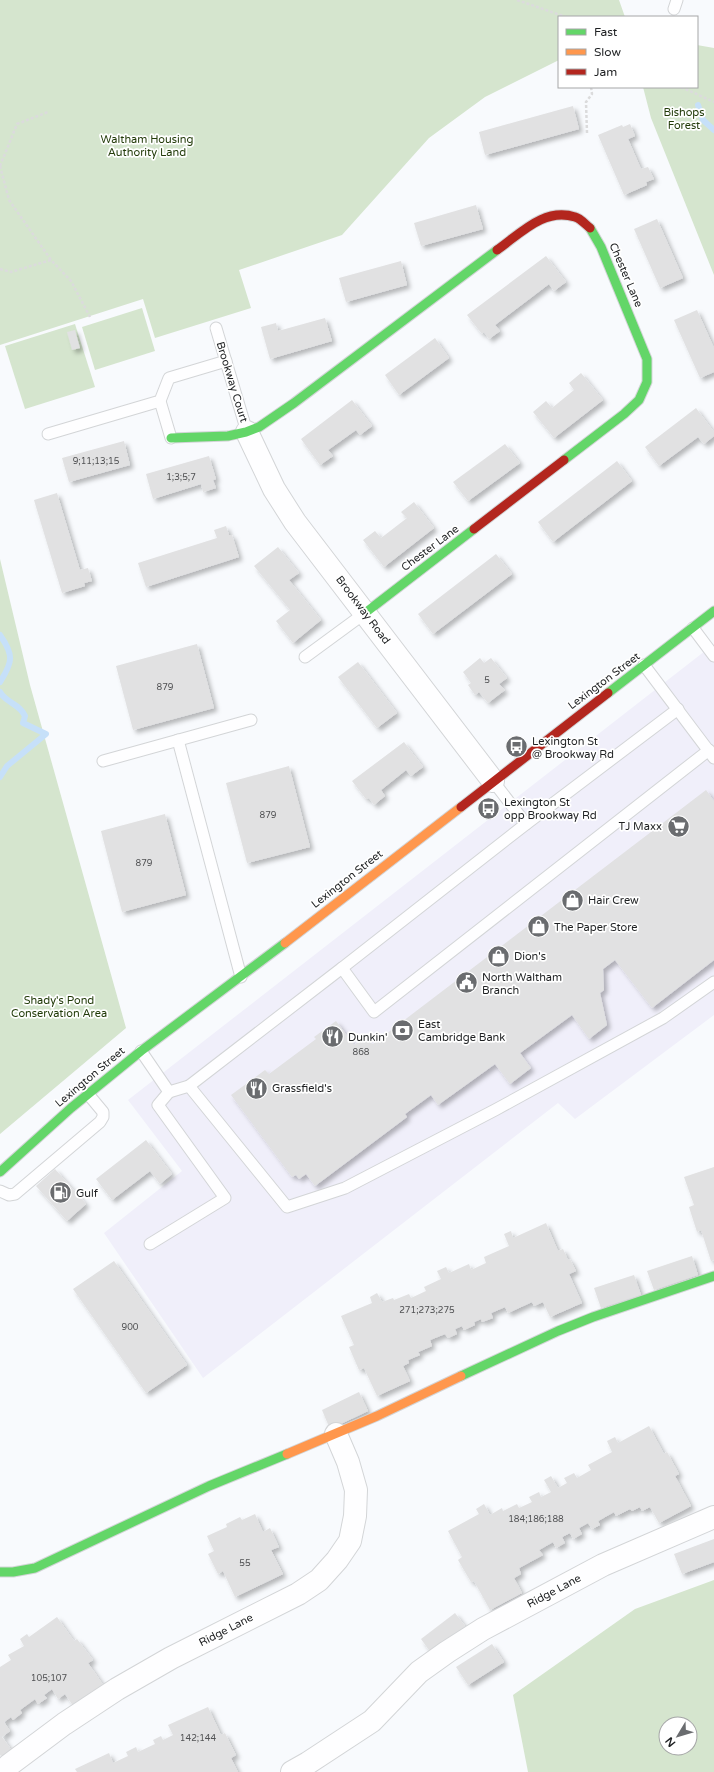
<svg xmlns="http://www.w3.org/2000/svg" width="714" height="1772" viewBox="0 0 714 1772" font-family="'Varela Round',sans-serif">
<defs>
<filter id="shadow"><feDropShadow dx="3.5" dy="3.5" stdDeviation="2" flood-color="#0004"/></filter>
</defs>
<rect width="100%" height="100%" fill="#f8fafd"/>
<!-- commercial -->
<path fill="#f0effa" d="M714,644v371l-139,104 -17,-16 -355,275 -99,-145 78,-62 -54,-71z"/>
<!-- green -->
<g fill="#d5e5ce" fill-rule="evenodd">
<path d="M0,0h619l6,17h-66v43l-74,37 -56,41 -87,97 -103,35 12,38 -96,30 -12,-39 -143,46z"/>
<path d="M697,45l17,3v227l-63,-157 -8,-31h54z"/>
<path d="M142,308l13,43 -60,19 -13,-43z"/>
<path d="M75,324l20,63 -70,22 -20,-63z"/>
<path d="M0,559l30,126 96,343 -126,106z"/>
<path d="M714,1580v192h-186l-15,-77 122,-86zM666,1724h24v24h-24z"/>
</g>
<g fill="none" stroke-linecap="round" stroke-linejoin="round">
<!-- stream -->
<g stroke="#c6e0f9" stroke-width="6">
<path d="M698,105l5,15 11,10"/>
<path d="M0,635c14,20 13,27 0,47"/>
<path d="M0,692c6,11 20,12 25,24l-2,7 23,11 -39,32 -7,11"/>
</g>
</g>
<!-- building -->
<g fill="#e1e1e2" filter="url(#shadow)">
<path d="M573,106l6,23 -94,26 -6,-23z"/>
<path d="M630,124l5,12 -7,3 13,30 7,-2 6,12 -8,3 1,3 -23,10 -26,-60 24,-10 1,2z"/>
<path d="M476,205l7,24 -62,17 -7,-23z"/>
<path d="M657,219l26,59 -23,10 -26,-59z"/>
<path d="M546,256l20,26 -12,9 -5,-7 -54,41 5,6 -11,8 -5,-7 -2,2 -15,-19z"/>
<path d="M401,261l6,24 -61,17 -7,-24z"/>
<path d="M697,310l17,38v24l-14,6 -26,-58z"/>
<path d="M325,318l7,23 -62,18 -9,-32 15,-4 2,8z"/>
<path d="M75,330l5,18 -8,2 -5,-18z"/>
<path d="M435,338l14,20 -50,37 -14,-20z"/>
<path d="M581,373l22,27 -49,38 -21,-26 13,-11 6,7 22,-18 -5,-7z"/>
<path d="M352,400l20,26 -12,9 -4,-5 -28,20 5,6 -13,9 -19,-26z"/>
<path d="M696,408l18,24v4l-10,8 -6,-7 -39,29 -14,-19z"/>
<path d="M124,441l6,24 -61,17 -7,-24z"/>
<path d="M505,444l15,19 -52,38 -15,-19z"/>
<path d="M209,456l7,23 -3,1 3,8 -13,4 -2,-8 -48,15 -7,-25z"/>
<path d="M617,461l15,20 -79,61 -15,-20z"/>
<path d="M57,493l23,77 8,-2 4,13 -8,2 1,3 -23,7 -28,-93z"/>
<path d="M414,502l20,26 -50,39 -21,-27 12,-9 6,7 26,-20 -6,-6z"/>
<path d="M226,526l3,9h3l7,22 -93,30 -8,-24 79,-25 -3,-8z"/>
<path d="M278,547l21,26 -10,7 32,40 -28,23 -17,-22 14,-11 -36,-44z"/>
<path d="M496,554l16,20 -79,60 -15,-20z"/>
<path d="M197,644l17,64 -81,22 -17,-64z"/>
<path d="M480,658l4,5 7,-5 16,20 -8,6 6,6 -17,13 -9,-11 -4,3 -7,-10 3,-2 -8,-11z"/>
<path d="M358,662l39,51 -20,15 -39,-51z"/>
<path d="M404,742l19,25 -12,9 -5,-6 -25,20 4,6 -11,9 -5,-7 -3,1 -14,-18z"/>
<path d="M289,766l21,81 -63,16 -21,-80z"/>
<path d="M706,790l8,11v159l-62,48 -37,-48 -12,9 1,21 -4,3 7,32 -18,14 -17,-24 -52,38 11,15 -21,16 -15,-20 -57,41 -7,-10 -26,19 2,3 -92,69 -9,-12 -7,5 -3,-4 -4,2 -61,-82 34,-25 4,4 47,-35 -2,-2 22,-16 18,24 8,-6 11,5z"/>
<path d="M165,814l21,81 -64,17 -21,-81z"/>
<path d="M146,1140l26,34 -12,10 -10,-13 -38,29 -16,-21z"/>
<path d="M714,1167v93l-3,1 -10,-31 -4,2 -8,-25 5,-2 -10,-28z"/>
<path d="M55,1169l31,35 -19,17 -31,-35z"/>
<path d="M546,1223l12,28 5,-2 5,11 2,-1 6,12 -7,3 13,29 -32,14 -7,-15 -9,4 -2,-4 -24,11 -3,-6 -14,6 2,5 -11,4 -1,-3 -7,3 1,3 -11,5 -2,-4 -7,3 2,5 -9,4 -3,-4 -15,6 2,6 -14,6 2,3 -12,5 1,3 -6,3 7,15 -33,15 -13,-28 -5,2 -10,-23 5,-2 -13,-29 31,-13 -2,-6 7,-4 5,9 11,-4 1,2 15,-6 2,4 15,-7 -2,-4 17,-8 -4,-8 9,-4 3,6 20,-9 2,6 15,-7 -2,-6 25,-11 -5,-12 7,-3 2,7z"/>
<path d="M692,1256l6,19 -44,15 -7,-19z"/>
<path d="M114,1261l73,104 -41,28 -73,-104z"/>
<path d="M634,1275l7,20 -40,13 -7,-20z"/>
<path d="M359,1392l9,19 -38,18 -8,-19z"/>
<path d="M649,1426l15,28 3,-2 12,22 -4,2 16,30 -32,17 -9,-16 -8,4 -2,-4 -8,4 -2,-2 -14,7 -2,-4 -16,9 2,4 -8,4 -4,-6 -9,5 3,6 -9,5 -3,-6 -8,4 3,6 -9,5 -3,-6 -14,8 4,5 -24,13 2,6 -7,4 8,15 -32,17 -16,-29 -3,1 -13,-22 4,-3 -14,-26 31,-17 -3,-5 8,-5 6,11 12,-7 1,3 14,-7 2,4 13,-6 -3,-5 10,-5 2,5 10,-5 -7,-12 7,-4 7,12 9,-5 -3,-5 10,-5 3,5 14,-8 -3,-5 24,-13 -5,-11 8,-4 3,6z"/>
<path d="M255,1514l8,18 7,-4 9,19 -8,3 12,24 -48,23 -12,-26 -5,3 -10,-20 6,-3 -7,-15 20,-9 -1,-3 14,-7 2,3z"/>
<path d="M714,1539v23l-32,12 -8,-20z"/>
<path d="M455,1613l13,17 -34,27 -13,-18z"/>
<path d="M57,1617l17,24 3,-2 16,21 -5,3 18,26 -30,21 -11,-16 -7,5 -6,-10 -8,6 3,3 -9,6 -3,-5 -15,11 2,3 -9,7 -2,-3 -7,5 6,9 -8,6 11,15 -10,6 -2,-3 -1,1v-89l11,-7 -3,-5 16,-9 -4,-7 7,-5 2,3z"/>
<path d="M492,1644l12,18 -36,23 -12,-18z"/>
<path d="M208,1707l13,28 4,-2 11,22 -5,3 7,14h-161l-2,-3 34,-16 4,10 15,-7 -2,-4 10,-5 2,5 17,-8 -2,-4 8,-4 2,4 10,-5 -5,-10z"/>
</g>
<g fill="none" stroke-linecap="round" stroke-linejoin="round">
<defs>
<g id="lane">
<path d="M674,9l3,-9"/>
<path d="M216,328l31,104"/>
<path d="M160,401l11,37"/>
<path d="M48,434l112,-33 9,-23 57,-17"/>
<path d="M693,628l21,28"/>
<path d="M305,657l60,-44"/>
<path d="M644,665l70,93"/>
<path d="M678,709l-152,115 -184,144 32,44 335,-262"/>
<path d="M178,740l63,237"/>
<path d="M103,761l148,-41"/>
<path d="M493,781l33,43"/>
<path d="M141,1051l28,41 20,-6 98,121 58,-19 150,-78 168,-92 51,-36"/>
<path d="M189,1086l153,-118"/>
<path d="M0,1191l9,4 6,-1 85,-72 3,-5v-5l-15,-18"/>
<path d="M150,1244l75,-46 -67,-93 11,-13"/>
</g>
<g id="street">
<path d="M247,432l27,57 21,33 198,259"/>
<path d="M2,1772l7,-7 55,-41 53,-35 54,-31 127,-64 21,-14 18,-20 13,-19 5,-25 1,-26 -8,-28 -12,-28"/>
<path d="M292,1772l16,-9 64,-42 47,-49 28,-20 36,-23 120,-64 111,-48"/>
</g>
<g id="fast">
<path d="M171,438l57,-2 18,-4 13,-5 35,-24 203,-153"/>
<path d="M564,460l60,-46 15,-14 8,-18v-23l-46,-112 -11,-19"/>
<path d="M365,613l109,-84"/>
<path d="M608,693l106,-82"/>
<path d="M0,1172l71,-64 70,-57 144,-108"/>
<path d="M461,1376l97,-45 35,-14 121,-41"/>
<path d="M0,1572h13l22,-4 174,-82 78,-32"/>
</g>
<g id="slow">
<path d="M285,943l176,-136"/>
<path d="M287,1454l90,-38 84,-40"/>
</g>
<g id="jam">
<path d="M497,250c23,-16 47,-43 78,-33 5,1 11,8 15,11"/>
<path d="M474,529l90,-69"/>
<path d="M461,807l147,-114"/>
</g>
</defs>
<!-- lane casing -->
<use href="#lane" stroke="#d3d5d7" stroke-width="13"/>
<!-- street casing -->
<use href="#street" stroke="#d3d5d7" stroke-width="24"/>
<!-- fast casing -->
<use href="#fast" stroke="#d3d5d7" stroke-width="11"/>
<!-- slow casing -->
<use href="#slow" stroke="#d3d5d7" stroke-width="11"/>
<!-- jam casing -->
<use href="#jam" stroke="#d3d5d7" stroke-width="11"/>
<!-- path -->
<g stroke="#dbdbdc" stroke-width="2.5" stroke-dasharray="3 2" stroke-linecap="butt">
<path d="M517,0l49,17"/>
<path d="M681,87l33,15"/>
<path d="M587,133l-1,-31 6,-8 -1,-7"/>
<path d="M0,166l9,34 42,60"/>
<path d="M0,166l17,-42 31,-12"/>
<path d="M0,269l11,3 40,-12 20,21 19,36"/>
</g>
<!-- lane -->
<use href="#lane" stroke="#fefeff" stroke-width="11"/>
<!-- street -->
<use href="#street" stroke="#fefeff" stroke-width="22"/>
<!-- fast -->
<use href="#fast" stroke="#63d668" stroke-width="9"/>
<!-- slow -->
<use href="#slow" stroke="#ff974d" stroke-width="9"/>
<!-- jam -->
<use href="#jam" stroke="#b3261e" stroke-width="9"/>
</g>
<!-- icons -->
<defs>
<symbol id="bus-disc" viewBox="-11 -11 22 22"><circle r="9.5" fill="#6a6c6f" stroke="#fff"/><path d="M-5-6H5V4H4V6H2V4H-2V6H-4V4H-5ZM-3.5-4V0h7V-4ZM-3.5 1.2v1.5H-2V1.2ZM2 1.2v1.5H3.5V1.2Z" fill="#fff"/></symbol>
<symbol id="supermarket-disc" viewBox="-11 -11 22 22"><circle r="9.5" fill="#6a6c6f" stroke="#fff"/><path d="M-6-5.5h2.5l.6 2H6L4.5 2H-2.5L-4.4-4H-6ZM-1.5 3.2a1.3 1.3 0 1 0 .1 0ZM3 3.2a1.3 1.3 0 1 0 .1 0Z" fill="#fff"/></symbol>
<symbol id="shop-disc" viewBox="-11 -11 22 22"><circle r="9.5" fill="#6a6c6f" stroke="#fff"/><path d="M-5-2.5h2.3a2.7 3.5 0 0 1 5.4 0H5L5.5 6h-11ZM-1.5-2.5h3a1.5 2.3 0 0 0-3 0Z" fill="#fff"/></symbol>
<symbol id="civic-disc" viewBox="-11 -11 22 22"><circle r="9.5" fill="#6a6c6f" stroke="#fff"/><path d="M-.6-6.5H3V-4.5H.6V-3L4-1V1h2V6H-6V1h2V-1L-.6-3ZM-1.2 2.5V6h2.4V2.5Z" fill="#fff"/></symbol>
<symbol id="bank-disc" viewBox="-11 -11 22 22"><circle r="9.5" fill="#6a6c6f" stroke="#fff"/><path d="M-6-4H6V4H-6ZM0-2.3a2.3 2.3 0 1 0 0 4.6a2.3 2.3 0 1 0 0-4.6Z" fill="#fff"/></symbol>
<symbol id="restaurant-disc" viewBox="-11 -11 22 22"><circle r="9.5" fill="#6a6c6f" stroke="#fff"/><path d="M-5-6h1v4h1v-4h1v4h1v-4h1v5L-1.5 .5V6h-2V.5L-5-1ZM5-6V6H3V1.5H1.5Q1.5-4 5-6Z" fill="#fff"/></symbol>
<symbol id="fuel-disc" viewBox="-11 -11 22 22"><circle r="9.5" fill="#6a6c6f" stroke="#fff"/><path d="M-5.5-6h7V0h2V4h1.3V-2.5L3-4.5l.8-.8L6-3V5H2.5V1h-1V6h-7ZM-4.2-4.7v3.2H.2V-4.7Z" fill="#fff"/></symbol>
</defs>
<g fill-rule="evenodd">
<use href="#bus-disc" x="504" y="734" width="25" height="25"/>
<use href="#bus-disc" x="476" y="796" width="25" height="25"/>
<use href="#supermarket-disc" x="666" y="814" width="25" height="25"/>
<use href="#shop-disc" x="560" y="888" width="25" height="25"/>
<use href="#shop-disc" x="526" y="914" width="25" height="25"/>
<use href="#shop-disc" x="486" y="944" width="25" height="25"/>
<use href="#civic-disc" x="454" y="970" width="25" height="25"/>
<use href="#bank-disc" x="390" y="1018" width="25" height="25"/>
<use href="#restaurant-disc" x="320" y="1024" width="25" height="25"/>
<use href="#restaurant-disc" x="244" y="1076" width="25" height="25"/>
<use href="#fuel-disc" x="48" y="1180" width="25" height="25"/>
</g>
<g text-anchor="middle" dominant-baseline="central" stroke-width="3.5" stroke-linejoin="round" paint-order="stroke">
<!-- number labels -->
<g font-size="9" fill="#515254">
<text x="96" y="461">9;11;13;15</text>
<text x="181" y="477">1;3;5;7</text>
<text x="487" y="680">5</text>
<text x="165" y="687">879</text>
<text x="268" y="815">879</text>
<text x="144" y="863">879</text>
<text x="361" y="1052">868</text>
<text x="427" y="1310">271;273;275</text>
<text x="130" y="1327">900</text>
<text x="536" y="1519">184;186;188</text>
<text x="245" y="1563">55</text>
<text x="49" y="1678">105;107</text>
<text x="198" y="1738">142;144</text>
</g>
<!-- park labels -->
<g font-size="11" fill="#223b09" stroke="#fff">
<text x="684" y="112">Bishops<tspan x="684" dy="13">Forest</tspan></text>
<text x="147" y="139">Waltham Housing<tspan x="147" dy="13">Authority Land</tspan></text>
<text x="59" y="1000">Shady's Pond<tspan x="59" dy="13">Conservation Area</tspan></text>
</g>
<!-- street labels -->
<g font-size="11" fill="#1e2022" stroke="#fff">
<text transform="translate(626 275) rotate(67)">Chester Lane</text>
<text transform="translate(232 382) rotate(73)">Brookway Court</text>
<text transform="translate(430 548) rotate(-37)">Chester Lane</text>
<text transform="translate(363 610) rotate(53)">Brookway Road</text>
<text transform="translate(604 681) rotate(-37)">Lexington Street</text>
<text transform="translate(347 879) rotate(-38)">Lexington Street</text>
<text transform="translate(90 1077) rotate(-40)">Lexington Street</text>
<text transform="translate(554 1591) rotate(-28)">Ridge Lane</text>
<text transform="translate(226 1630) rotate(-27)">Ridge Lane</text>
</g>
<!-- poi labels -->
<g font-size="11" fill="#1e2022" stroke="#fff" text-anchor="start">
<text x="532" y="741">Lexington St<tspan x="532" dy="13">@ Brookway Rd</tspan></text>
<text x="504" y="802">Lexington St<tspan x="504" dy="13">opp Brookway Rd</tspan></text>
<text x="662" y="826" text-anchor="end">TJ Maxx</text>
<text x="588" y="900">Hair Crew</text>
<text x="554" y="927">The Paper Store</text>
<text x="514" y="956">Dion's</text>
<text x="482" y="977">North Waltham<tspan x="482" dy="13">Branch</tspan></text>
<text x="418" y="1024">East<tspan x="418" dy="13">Cambridge Bank</tspan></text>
<text x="348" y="1037">Dunkin'</text>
<text x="272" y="1088">Grassfield's</text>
<text x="76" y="1193">Gulf</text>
</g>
</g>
<!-- legend -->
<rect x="558" y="16" width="140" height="72" fill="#ffffff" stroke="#a5a6a7"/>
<rect x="566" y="29" width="20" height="6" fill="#63d668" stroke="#a5a6a7"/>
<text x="594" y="36" font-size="12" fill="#1e2022">Fast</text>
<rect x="566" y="49" width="20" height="6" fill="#ff974d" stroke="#a5a6a7"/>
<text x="594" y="56" font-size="12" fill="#1e2022">Slow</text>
<rect x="566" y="69" width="20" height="6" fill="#b3261e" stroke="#a5a6a7"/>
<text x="594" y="76" font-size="12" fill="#1e2022">Jam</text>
<!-- north arrow -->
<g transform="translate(678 1736) rotate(232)"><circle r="19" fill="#ffffff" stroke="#a5a6a7"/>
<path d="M0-3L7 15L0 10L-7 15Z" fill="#6a6c6f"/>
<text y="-6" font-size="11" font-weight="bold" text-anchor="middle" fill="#1e2022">N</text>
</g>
</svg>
